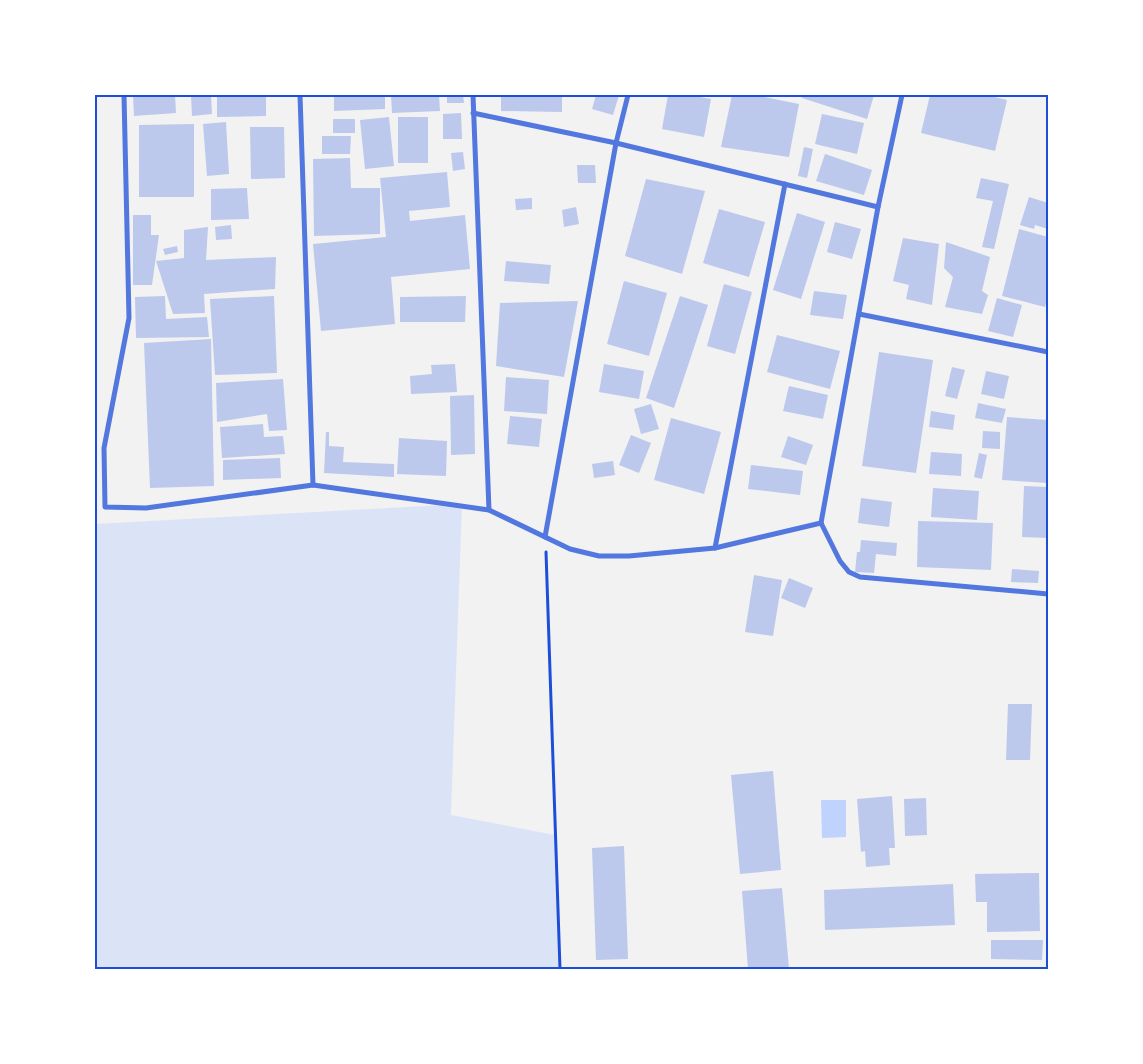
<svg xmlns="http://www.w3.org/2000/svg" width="1143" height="1064" viewBox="0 0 1143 1064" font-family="'Fira Sans Condensed',sans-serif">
<rect width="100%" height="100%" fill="#f2f2f2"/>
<!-- green -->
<path fill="#dbe4f7" d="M462,504l-11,311 104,20 5,134h-465v-445z"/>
<!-- water -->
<path fill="#bfd3fe" d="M821,800h25v37l-24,1z"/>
<!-- building -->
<g fill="#bdc9ec">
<path d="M133,95h42l1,18 -42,3z"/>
<path d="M191,95h20l1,19 -20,2z"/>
<path d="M217,95h49v21l-49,1z"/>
<path d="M334,95h51v14l-51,2z"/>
<path d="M391,95h48l1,16 -48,2z"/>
<path d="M447,95h16l1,8h-17z"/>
<path d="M501,95h61v17l-61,-1z"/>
<path d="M596,95h23l-6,20 -21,-6z"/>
<path d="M668,95h20l23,4 -7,38 -42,-8z"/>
<path d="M732,95h23l44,9 -10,53 -68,-10z"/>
<path d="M803,95h71l-7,24 -65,-21z"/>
<path d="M930,95h56l21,5 -12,51 -74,-18z"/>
<path d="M461,113l1,26h-19v-25z"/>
<path d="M822,114l42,9 -7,31 -42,-10z"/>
<path d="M389,117l5,49 -29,3 -5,-49z"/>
<rect x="398" y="117" width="30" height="46"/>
<rect x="333" y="119" width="22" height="14"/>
<path d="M226,122l3,52 -22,2 -4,-52z"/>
<path d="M194,124v73h-55v-72z"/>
<path d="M250,127h34l1,51 -34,1z"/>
<path d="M322,136h29l-1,18h-28z"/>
<path d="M804,147l9,2 -6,29 -9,-2z"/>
<path d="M463,152l2,17 -12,2 -2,-18z"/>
<path d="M825,154l47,16 -8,25 -48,-14z"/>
<path d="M350,158l1,30h29v46l-66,2 -1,-77z"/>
<path d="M577,165h18l1,18h-18z"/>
<path d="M447,172l3,35 -41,4 1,10 55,-6 5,54 -79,8 4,47 -74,7 -8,-87 73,-7 -6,-59z"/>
<path d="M981,178l28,6 -15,65 -12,-2 11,-46 -17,-3z"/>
<path d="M646,179l59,12 -23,83 -57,-18z"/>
<path d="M247,188l2,31 -38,1v-31z"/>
<path d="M1029,197l19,6v26l-13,-4 -1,4 -14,-4z"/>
<path d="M532,198v11l-16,1 -1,-11z"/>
<path d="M576,207l3,17 -15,3 -2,-17z"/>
<path d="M719,209l46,13 -16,55 -46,-14z"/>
<path d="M797,213l28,9 -24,77 -28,-9z"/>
<path d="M133,215h18v20h8l-7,50h-19z"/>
<path d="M835,222l26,7 -9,30 -25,-7z"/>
<path d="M231,225l1,14 -16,1 -1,-13z"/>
<path d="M208,227l-2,33 70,-3 -1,32 -71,5 1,19 -32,1 -17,-53 28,-3v-28z"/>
<path d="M1019,229l29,8v60l-3,10 -43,-11z"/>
<path d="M903,238l36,6 -7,61 -26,-6 3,-14 -16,-4z"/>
<path d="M946,242l44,15 -8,34 6,4 -6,19 -37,-7 8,-30 -9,-9z"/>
<path d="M177,246l1,6 -13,3 -2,-6z"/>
<path d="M506,261l45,4 -2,19 -45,-3z"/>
<path d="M624,281l43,12 -18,63 -42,-12z"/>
<path d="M724,284l28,8 -17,62 -28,-8z"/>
<path d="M814,291l33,4 -4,24 -33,-4z"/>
<path d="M165,296l1,23 41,-2 2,20 -73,1 -1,-41z"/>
<path d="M274,296l3,77 -62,2 -5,-76z"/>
<path d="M466,296l-1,26h-65v-25z"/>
<path d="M680,296l28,9 -34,103 -28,-10z"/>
<path d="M997,298l25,7 -9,32 -25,-6z"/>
<path d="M578,301l-14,76 -68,-11 4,-63z"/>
<path d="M777,335l63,16 -10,38 -63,-17z"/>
<path d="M211,339l3,147 -64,2 -6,-145z"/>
<path d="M879,352l54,8 -17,113 -54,-7z"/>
<path d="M455,364l2,28 -46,2 -1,-18 22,-2 -1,-9z"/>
<path d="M604,364l40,7 -5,28 -40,-7z"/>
<path d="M952,367l13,3 -8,29 -12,-3z"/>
<path d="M986,371l23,5 -5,23 -23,-5z"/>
<path d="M506,377l43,3 -2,34 -43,-3z"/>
<path d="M283,379l4,51 -18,1 -2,-17 -50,8 -1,-39z"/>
<path d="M789,386l39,9 -5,24 -40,-8z"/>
<path d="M474,395l1,59 -24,1 -1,-59z"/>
<path d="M978,403l28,6 -4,14 -27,-5z"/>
<path d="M651,404l8,25 -18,5 -7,-25z"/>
<path d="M931,411l24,4 -2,15 -24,-3z"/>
<path d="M510,416l32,3 -3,28 -32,-3z"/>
<path d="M1007,417l41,3v63l-46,-3z"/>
<path d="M671,418l50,14 -17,62 -50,-14z"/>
<path d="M263,424l1,13 19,-1 2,18 -63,4 -2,-31z"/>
<path d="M983,431l17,1v17l-18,-1z"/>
<path d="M326,432h3v14l15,1 -1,15 51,2v13l-70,-4z"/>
<path d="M631,435l20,8 -12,30 -20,-8z"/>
<path d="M788,436l25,9 -7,20 -25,-8z"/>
<path d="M399,438l48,3 -1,35 -49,-2z"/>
<path d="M931,452l31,2 -1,22 -32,-2z"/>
<path d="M979,453l8,2 -5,24 -8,-2z"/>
<path d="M280,458l1,20 -58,2v-20z"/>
<path d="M613,461l2,14 -21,3 -2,-14z"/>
<path d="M751,465l52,6 -3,24 -52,-6z"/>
<path d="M1024,486l24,1v51l-26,-1z"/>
<path d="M933,488l46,3 -2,29 -46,-3z"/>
<path d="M861,498l31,4 -3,25 -31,-4z"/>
<path d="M918,521l75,2 -2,47 -74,-3z"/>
<path d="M861,540l36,3 -1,13 -20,-2 -2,19 -19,-1 2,-20h3z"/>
<path d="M1012,569l27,2 -1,12 -27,-1z"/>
<path d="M754,575l28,5 -9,56 -28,-4z"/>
<path d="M789,578l24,10 -8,20 -24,-10z"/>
<path d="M1008,704h24l-2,56h-24z"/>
<path d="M773,771l8,99 -41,4 -9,-99z"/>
<path d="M892,796l3,52h-6l1,17 -24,2 -1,-16 -4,1 -4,-53z"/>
<path d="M926,798l1,37 -22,1 -1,-37z"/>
<path d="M624,846l4,113 -32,1 -4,-112z"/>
<path d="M1039,873l1,58 -53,1v-30h-11l-1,-28z"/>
<path d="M953,884l2,41 -130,5 -1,-40z"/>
<path d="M782,888l7,81h-41l-6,-78z"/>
<path d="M991,940h52l-1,20 -51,-1z"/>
</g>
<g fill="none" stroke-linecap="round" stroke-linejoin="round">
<!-- path -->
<path stroke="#1d4ed8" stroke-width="3" d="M546,552l14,417"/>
<!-- minor -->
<g stroke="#5277de" stroke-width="5">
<path d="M124,95l5,223 -25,130 1,59 41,1 167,-23 176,25 81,39 29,7h30l86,-8 106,-25"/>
<path d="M300,95l13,390"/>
<path d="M473,95l16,415"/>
<path d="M473,113l143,30 262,64"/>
<path d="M859,314l189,38"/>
<path d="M821,523l57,-316 24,-112"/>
<path d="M821,523l19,38 9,11 11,5 188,17"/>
<path d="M545,537l71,-394 12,-48"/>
<path d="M715,548l70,-364"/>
</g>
</g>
<!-- border -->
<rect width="1143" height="1064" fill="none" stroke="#ffffff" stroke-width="192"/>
<rect x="96" y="96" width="951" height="872" fill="none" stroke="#1d4ed8" stroke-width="2"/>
</svg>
